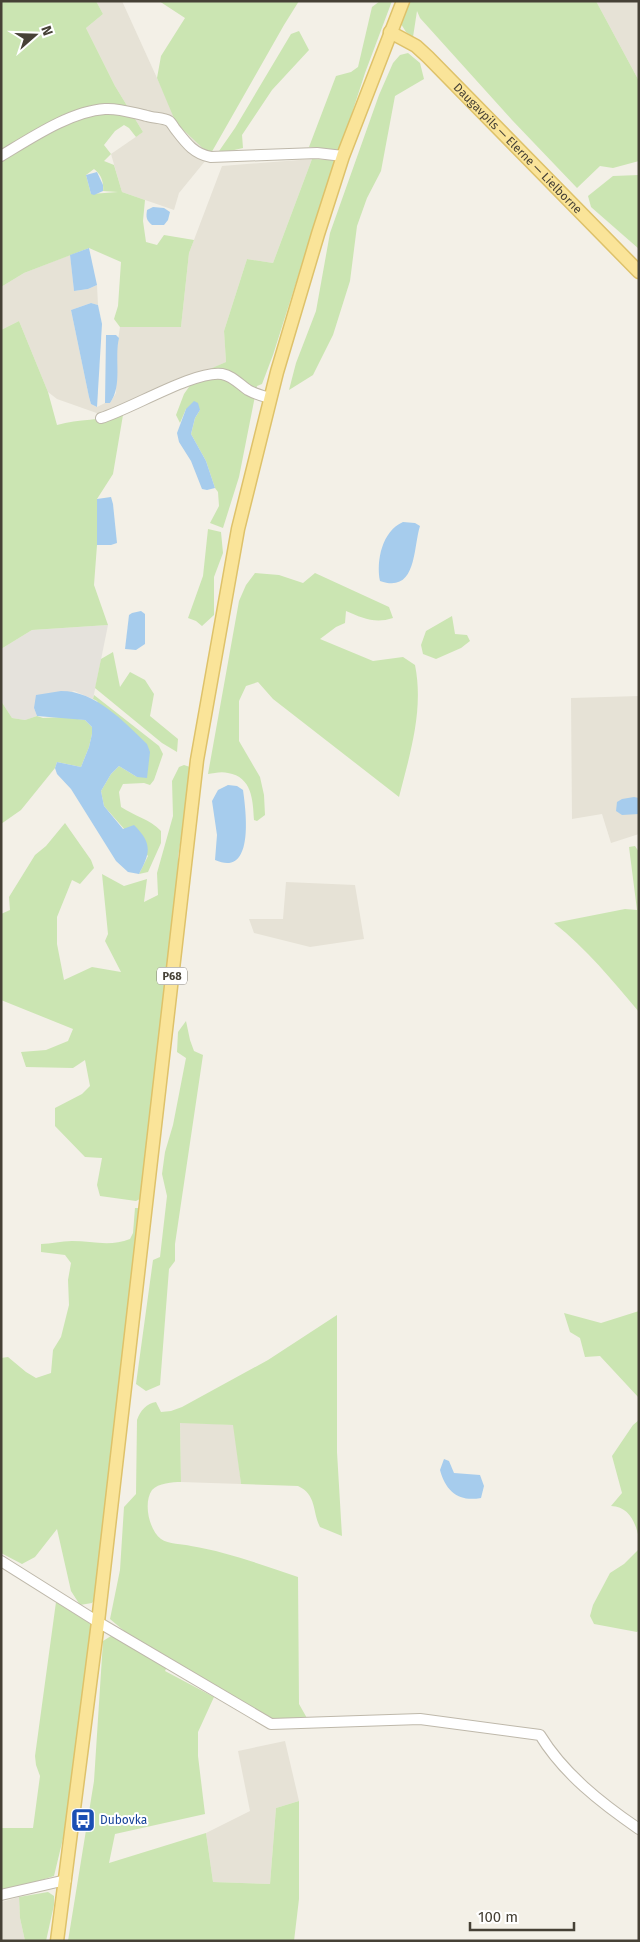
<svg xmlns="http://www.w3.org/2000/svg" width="640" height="1942" viewBox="0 0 640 1942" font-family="'Fira Sans',sans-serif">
<rect width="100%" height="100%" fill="#f3f0e7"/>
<!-- residential -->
<g fill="#e6e2d6">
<path d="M96,1h26l45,99 43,55 -31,38 -5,17 -52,-18 -11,-38 32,-22 -28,-46 -29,-58 17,-14z"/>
<path d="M596,1h43v80z"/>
<path d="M312,159l-39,104 -26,-4 -23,72 2,31 -121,54 -48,-17 -9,-7 -29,-71 -18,9v-43l23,-14 46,-18 4,36 14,-2 9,-4 1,20 -7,-2 -20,7 18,87 2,7 6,3 8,-4h5l6,-10 1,-46 3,-20h61l8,-74 33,-87z"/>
<path d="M639,696v138l-28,9 -9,-29 -30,5 -1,-121z"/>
<path d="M286,882l69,3 9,54 -54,8 -56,-14 -5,-14h34z"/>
<path d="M180,1422l54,3 7,59 -60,-2z"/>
<path d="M285,1741l14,60 -23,7 -6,76 -57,-2 -7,-49 44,-22 -12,-60z"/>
<path d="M19,1897l1,21 5,23h-24v-39z"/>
</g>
<!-- industrial -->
<path fill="#e5e2dc" d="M108,625l-15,74 -19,-8 -40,17 3,8 -12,4 -13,-2 -11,-17v-52l31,-19z"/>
<!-- green -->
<g fill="#cbe5b2" fill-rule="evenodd">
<path d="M1,1h95l7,13 -17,14 29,58 28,46 -7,5 -7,-9 -5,-3 -9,6 -11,14 7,9 -7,7 10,4 8,27 23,8 -2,21 3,21 11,3 7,-10 30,5 -5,13 -8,74h-61l-6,-8 4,-13 3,-44 -32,-14 -65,25 -23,14zM94,169c7,5 10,13 9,22l15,1 -27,2 -5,-19z"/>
<path d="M159,1h140l-15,24 -74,130 -34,-32 -19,-45 4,-22 24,-38z"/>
<path d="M380,1h12l-27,72 -25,77 -31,-3 27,-71 15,-4 7,-5 14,-60z"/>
<path d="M408,1h188l43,80v80l-26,7 -13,-2 -23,22 -65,-68 -92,-102 -3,-7 -4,26 -7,-5 -5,-8z"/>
<path d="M299,31l10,19 -37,40 -30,45 1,13 -26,6 18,-26 56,-94z"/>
<path d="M408,53l12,10 4,16 -29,17 -14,75 -14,27 -10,28 -7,55 -17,54 -20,40 -24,15 7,-27 20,-52 14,-78 49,-138 14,-32 7,-8z"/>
<path d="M312,159l23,1 -62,195 -11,29 -5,2 -18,91 -16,51 -13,-5 9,-17 -1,-14 -3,-4 -9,-27 -15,-27 4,-16 5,-8 -14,-1 -6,14 -4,-8 8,-21 14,-20 28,-12 -2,-31 23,-72 26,4z"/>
<path d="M639,175v74l-48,-42 -3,-11 25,-20z"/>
<path d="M19,321l29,71 9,33c22,-6 44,-5 66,-10l-10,59 -16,25v46l-3,40 14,40 -76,5 -31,19v-319z"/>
<path d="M208,529l13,3 2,21 -9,24v38l-12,11 -6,-5 -8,-3 15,-42z"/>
<path d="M255,573l24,2 24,8 12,-10 74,34 4,11c-18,6 -31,0 -47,-7l-1,12 -9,4 -16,12 53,22 30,-4 12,8c9,45 -5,89 -16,132l-126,-98 -15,-17 -12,4 -7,15v40l21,36 4,18 1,20 -8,6 -3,-1c-1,-20 -2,-43 -26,-47 -6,-2 -14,0 -20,1l31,-173 7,-16z"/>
<path d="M452,616l3,18 12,1 3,6 -9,7 -25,11 -13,-5 -2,-9 5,-14z"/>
<path d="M113,652l7,35 10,-15 15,8 9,14 -4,22 28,23 -1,13 -15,-9 -67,-55 6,-29z"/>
<path d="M94,695l65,51 4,8 -9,26 -4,5 -6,-2 -21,1 -4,8 2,15c13,9 29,12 40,24v12l-13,29 -9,2 9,-18 -44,-50 -3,-15 10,-17 8,-8 18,11 -40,-76 -4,-2z"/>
<path d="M1,701l11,17 13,2 12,-4 6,2 20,-1 22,3 7,7v7l-3,13 -8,20 -24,-5 -2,6 -34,42 -20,14z"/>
<path d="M184,765l6,2 2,5 -14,85 2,20 -15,108 -21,212 -8,4 -36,-5 -3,-11 5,-27 -17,-1 -30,-31v-18l27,-14 8,-8 -5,-26 -12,8 -47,-1 -5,-15 25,-2 22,-9 5,-12 -72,-29v-86l9,-4 -1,-13 26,-42 11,-9 19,-23 26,37 3,8 -14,16 -8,-4 -15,37v27l7,36 28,-13 29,5 -16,-31 3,-7 -6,-60 22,12 23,-7 -3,23 14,-7 -1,-22 16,-57 -1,-35 7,-14z"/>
<path d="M635,846l4,6v160c-27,-32 -52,-63 -85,-89l71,-14 12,1 -8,-63z"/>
<path d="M186,1021l4,19 4,11 9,4 -28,189v17l-6,8 -9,116 -14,6 -10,-7 17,-124 7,-3 7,-61 -5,-22 3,-22 8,-27 13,-67 -9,-6 1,-20z"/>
<path d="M135,1208h6l-44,388 -5,7 -12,2 -9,-14 -14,-62 -22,28 -13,7 -21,-11v-195l7,-1 18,15 10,6 15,-5 2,-23 8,-13 8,-32 -1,-25 3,-17 -6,-8 -24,-3v-8c10,0 20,-3 31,-3 20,0 38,6 58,-2l3,-6z"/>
<path d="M639,1311v87l-39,-42 -15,1 -5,-19 -10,-6 -6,-19 37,10z"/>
<path d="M337,1315v137l5,84 -22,-9c-8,-16 -3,-32 -22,-41l-57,-2 -8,-59 -53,-2 1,59c-8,0 -23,1 -29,8 -9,13 -3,40 9,49 7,5 22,5 30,7 37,6 71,19 107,31l1,127 13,23 -36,-6 -29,-14 -117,-71 -20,-17 10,-49 4,-63 12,-13 1,-74c3,-9 10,-17 19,-18l5,10 10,-1 11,-4 86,-47z"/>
<path d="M639,1420v118c-4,-17 -10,-31 -28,-32l11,-13 -10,-37 21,-31z"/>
<path d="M639,1549v81l-2,2 -43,-8 -4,-8 3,-11 17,-32 14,-9z"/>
<path d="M56,1602l35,22 -25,202 -12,50 -53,17v-65h32l7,-52 -4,-11 -1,-9z"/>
<path d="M111,1636l56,31 -2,4 49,26 -16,35v24l7,58 -90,20 -6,29 97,-30 7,49 57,2 6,-76 23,-7v98l-5,42h-226l26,-160 9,-140z"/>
<path d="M48,1892l6,4v9l-8,36h-21l-5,-23 -1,-21z"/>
</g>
<!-- water -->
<g fill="#a6cced">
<path d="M97,172l6,13v6l-9,4 -3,-1 -5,-19z"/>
<path d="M153,207l11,1 6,4 -2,8 -4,5h-12c-6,-5 -6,-8 -5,-15z"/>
<path d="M89,248l8,37 -9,4 -14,2 -4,-36z"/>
<path d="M91,303l7,2 4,19 -5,83 -6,-3 -2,-7 -18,-87z"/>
<path d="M106,335h10l3,3c-5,21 4,47 -9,65h-5z"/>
<path d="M194,401l4,2 2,7 -5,8 -4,16 15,27 9,27 -8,2 -5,-1 -11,-28 -12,-19 -2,-9 9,-24z"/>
<path d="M111,497l2,7 4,39 -6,2h-14v-46z"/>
<path d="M403,522l12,1 5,3c-7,22 -3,68 -40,55 -4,-20 2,-50 23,-59z"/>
<path d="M141,611l4,3v30l-9,6 -11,-1 4,-34 3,-2z"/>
<path d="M61,691c35,0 62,30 86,53l3,8 -3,26 -10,-1 -18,-11 -8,8 -10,17 3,15 19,23 11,-4c19,19 16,28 5,49l-11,-2 -12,-11 -45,-72 -14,-15 -2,-6 2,-6 24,5 8,-20 3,-13v-7l-7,-7 -48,-4 -3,-8 2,-13z"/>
<path d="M228,785l9,1 6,4c3,21 12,88 -28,70l2,-25 -5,-34 6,-11z"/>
<path d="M634,797l5,1v16l-17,1 -6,-4 1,-9 5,-3z"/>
<path d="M444,1459l5,2 5,12 26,2 4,11 -3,12c-22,4 -35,-6 -41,-28z"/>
</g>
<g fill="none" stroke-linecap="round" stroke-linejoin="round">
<defs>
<g id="minor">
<path d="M1,156c30,-18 70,-45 104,-47 15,-1 28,4 42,7 6,2 17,2 22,5 3,2 5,7 7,9 10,13 18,24 35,27l106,-4 26,3"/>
<path d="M101,418c30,-9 94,-48 121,-44 11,2 17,10 26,16 7,4 15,6 22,8"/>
<path d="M1,1561l97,61 173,102 149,-5 120,16c24,39 61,68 99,94"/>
<path d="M1,1895l65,-15"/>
</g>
<g id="major">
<path id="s1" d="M390,32l26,14 12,11 211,215"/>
<path d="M57,1941l41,-319 99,-862 41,-231 39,-157 41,-138 25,-78 60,-155"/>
</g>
</defs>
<!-- minor casing -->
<use href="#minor" stroke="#beb8aa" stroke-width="12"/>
<!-- major casing -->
<use href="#major" stroke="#dec26a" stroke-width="15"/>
<!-- minor -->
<use href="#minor" stroke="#fff" stroke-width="10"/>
<!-- major -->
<use href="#major" stroke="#fae499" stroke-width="12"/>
</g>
<!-- icons -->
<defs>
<symbol id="bus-square" viewBox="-11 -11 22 22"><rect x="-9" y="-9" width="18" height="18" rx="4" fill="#1a4fb4" stroke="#fff"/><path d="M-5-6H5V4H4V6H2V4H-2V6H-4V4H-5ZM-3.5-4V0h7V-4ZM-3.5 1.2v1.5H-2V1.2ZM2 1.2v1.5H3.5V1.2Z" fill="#fff"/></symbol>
</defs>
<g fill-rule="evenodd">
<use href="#bus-square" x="69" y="1806" width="28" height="28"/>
</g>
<g text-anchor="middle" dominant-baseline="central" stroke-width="4" stroke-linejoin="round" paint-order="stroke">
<!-- shield labels -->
<rect fill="#fff" stroke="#7e7a72" stroke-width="1" x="157" y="967.5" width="30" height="17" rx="4"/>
<g font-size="11" font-weight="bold" fill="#464136">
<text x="172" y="976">P68</text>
</g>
<!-- street labels -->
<g font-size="12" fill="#464136" stroke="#fff">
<text stroke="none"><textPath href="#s1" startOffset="174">Daugavpils — Elerne — Lielborne</textPath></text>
</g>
<!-- transit labels -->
<g font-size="12" fill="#164399" stroke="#fff" text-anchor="start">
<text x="100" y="1820">Dubovka</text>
</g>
</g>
<!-- border -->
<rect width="640" height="1942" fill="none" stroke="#464136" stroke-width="5"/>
<!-- north arrow -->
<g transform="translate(35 35) rotate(70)" stroke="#ffffff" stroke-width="4" paint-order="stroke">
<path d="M0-4L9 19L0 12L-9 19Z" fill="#464136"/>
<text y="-8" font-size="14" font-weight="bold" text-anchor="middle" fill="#464136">N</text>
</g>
<!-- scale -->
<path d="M470 1922v8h104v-8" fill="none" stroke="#464136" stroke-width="2.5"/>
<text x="478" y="1922" font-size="15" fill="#464136" stroke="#ffffff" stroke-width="4" paint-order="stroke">100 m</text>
</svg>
